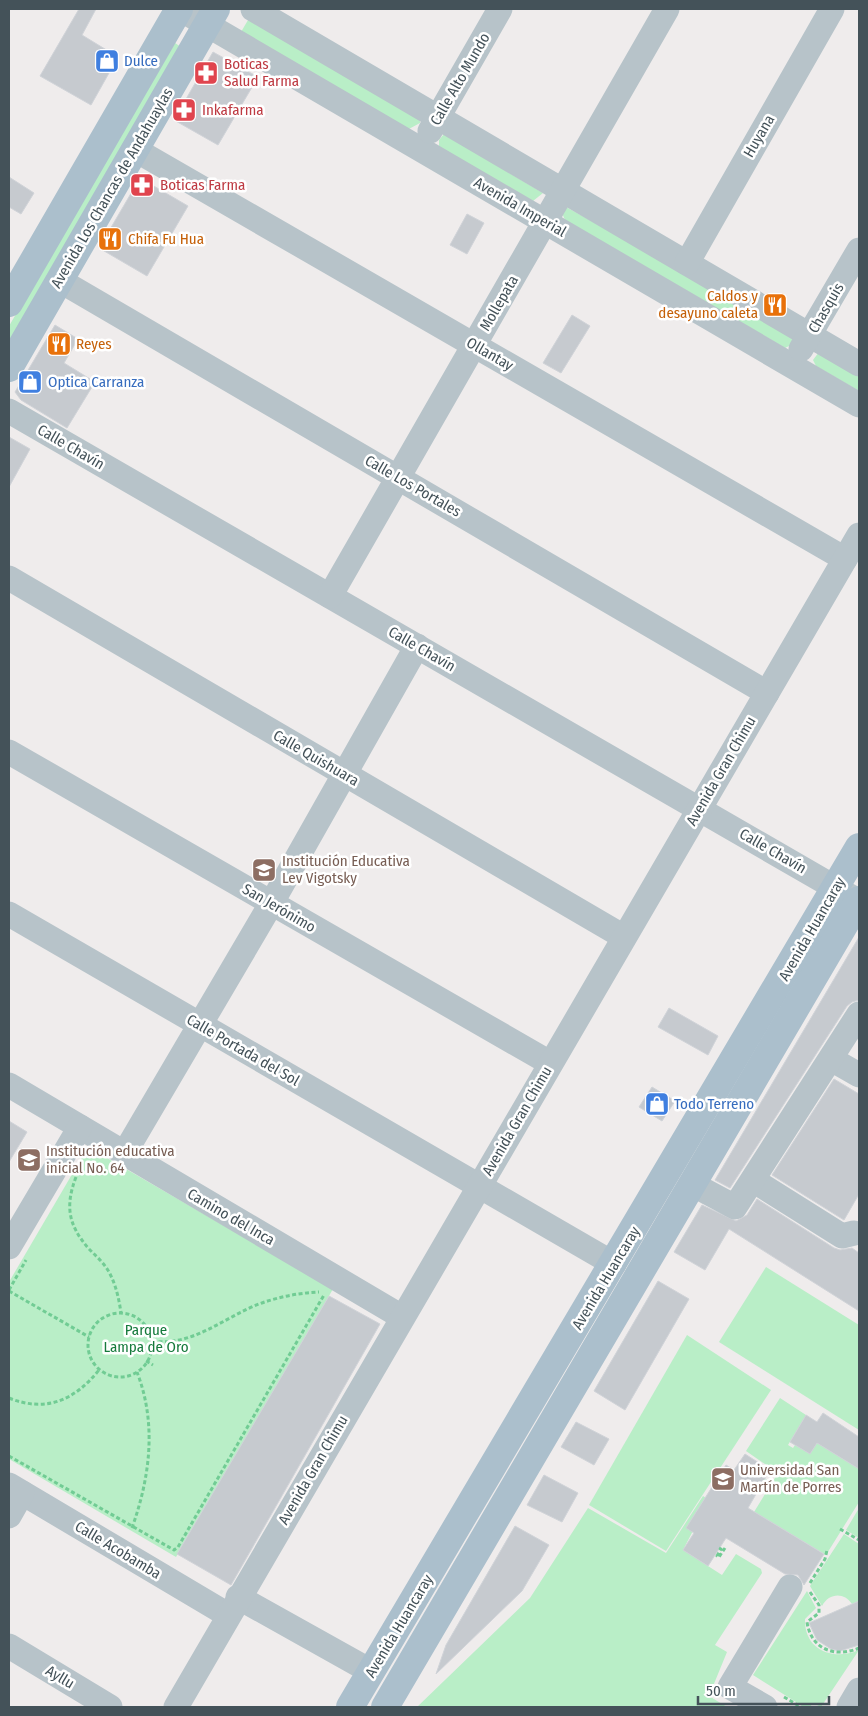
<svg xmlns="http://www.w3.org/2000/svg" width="868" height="1716" viewBox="0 0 868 1716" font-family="'Fira Sans Condensed',sans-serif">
<rect width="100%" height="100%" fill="#efecec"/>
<!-- green -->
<g fill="#b9eec7">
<path d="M251,15l169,103v5l-13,7 -166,-98z"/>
<path d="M175,43l6,4 -172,295v-16z"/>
<path d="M444,134l99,59 -10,8 -94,-54v-7z"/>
<path d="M566,207l228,125 1,11 -10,5 -220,-128 -3,-7z"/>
<path d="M819,352l40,18v21l-43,-25 -3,-6z"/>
<path d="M88,1147l245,142 -157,268 -167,-98v-177z"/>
<path d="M766,1267l93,58v105l-140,-88z"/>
<path d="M687,1335l84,55 -105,161 -77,-46z"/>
<path d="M780,1398l26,17 -18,30 5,3 2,-3 15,9 7,-11 42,26v33l-33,53 -72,-43 24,-39 -32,-22z"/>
<path d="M703,1496l6,4 -26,50 39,25 14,-21 25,15 1,4 -47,72 12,7 -18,44 18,11h-310l113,-109 58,-90 78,45z"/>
<path d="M859,1508v30l-13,-8z"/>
<path d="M844,1534l15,10v57l-7,3c-8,-12 -23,-11 -30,2l-12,-20z"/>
<path d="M807,1591l9,17 -11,11c-1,32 29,42 54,31l-38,57 -8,-4 -3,4h-6l-51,-32z"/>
</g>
<!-- building -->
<g fill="#c6cacf" stroke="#d0d3d8">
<path d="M79,9h17l-14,26 36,22 -27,48 -51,-29z"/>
<path d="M213,52l45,25 -40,68 -44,-25z"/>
<path d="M9,177l25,16 -13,21 -12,-7z"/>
<path d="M140,178l48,28 -41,70 -48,-28z"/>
<path d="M467,214l17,9 -17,31 -17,-9z"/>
<path d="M572,315l18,11 -29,47 -18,-10z"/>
<path d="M55,325l23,14 -14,24 31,19 -28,46 -46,-28 -6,-8z"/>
<path d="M9,437l21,12 -21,38z"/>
<path d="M859,937v63l-7,2 -5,4 -117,182 -15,-8z"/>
<path d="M669,1008l49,28 -10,19 -50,-28z"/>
<path d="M834,1079l25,15v100l-15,26 -72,-45z"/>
<path d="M652,1087l23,14 -13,20 -23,-14z"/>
<path d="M9,1121l18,11 -18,30z"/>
<path d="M757,1199l77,49 6,2 12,-2 7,5v58l-130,-82 -24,41 -31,-18 28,-47 34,16 11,-6z"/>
<path d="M658,1281l31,18 -64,111 -31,-19z"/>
<path d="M329,1296l51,28 -149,261 -54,-31z"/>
<path d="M823,1413l36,24v32l-42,-26 -7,11 -20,-12 16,-27 11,7z"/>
<path d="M576,1422l33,17 -15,26 -33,-18z"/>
<path d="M745,1454l25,16 -22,38 76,46 -20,31 -6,-10 -13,-1 -59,-36 -18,28 -25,-16 11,-17 -8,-5 40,-63 8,5z"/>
<path d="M544,1475l34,18 -16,29 -35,-17z"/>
<path d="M515,1526l34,19 -27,46 -86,83 10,-29z"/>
<path d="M859,1601v44l-19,6 -9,-2 -14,-9 -8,-17z"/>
</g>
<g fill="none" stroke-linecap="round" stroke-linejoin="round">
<!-- path -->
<g stroke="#71cc94" stroke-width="3" stroke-dasharray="4 2.5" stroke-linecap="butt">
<path d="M76,1177c-11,29 -8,48 13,72 7,7 15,14 20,23 7,13 10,27 12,41"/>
<path d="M9,1290l17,-30"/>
<path d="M9,1291l80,46"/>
<circle cx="120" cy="1345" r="32"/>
<path d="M152,1341c40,6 71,-23 107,-37 19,-7 39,-11 60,-12"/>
<path d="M146,1361l7,4"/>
<path d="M9,1398c37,15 66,2 90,-28"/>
<path d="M9,1456l165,94 4,-3 146,-252"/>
<path d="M759,1487l6,-6h1l-3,6"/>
<path d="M132,1528c18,-51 25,-104 5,-156"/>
<path d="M840,1529l19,11"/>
<path d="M719,1548l2,1 -4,7 2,1 6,-9"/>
<path d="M810,1583l15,-24 2,-9"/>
<path d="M810,1592l9,13v8l-12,9c4,28 29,36 52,26"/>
<path d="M784,1697l17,10"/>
</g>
<!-- minor -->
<g stroke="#b7c3c9" stroke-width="25">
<path d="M180,9l679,396"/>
<path d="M253,9l606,355"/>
<path d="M430,131l70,-122"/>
<path d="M134,149l711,410"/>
<path d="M687,263l145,-254"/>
<path d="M59,280l708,413"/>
<path d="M801,349l58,-99"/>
<path d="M9,411l844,487"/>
<path d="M9,578l615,359"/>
<path d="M330,596l337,-587"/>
<path d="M9,752l541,311"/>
<path d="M9,914l605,350"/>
<path d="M831,1059l28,16"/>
<path d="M9,1085l393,232"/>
<path d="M124,1154l147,-250 146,-258"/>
<path d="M753,1180l89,56 12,-3"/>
<path d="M692,1184l43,23 124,-193"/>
<path d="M9,1247l71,-120"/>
<path d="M9,1485l219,130"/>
<path d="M9,1516l13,-23"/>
<path d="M238,1597l134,75"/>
<path d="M9,1646l101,61"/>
<path d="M176,1707l683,-1172"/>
<path d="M765,1707l-35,-20 60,-100"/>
<path d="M849,1707l10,-17"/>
</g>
<!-- major -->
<g stroke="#abbfcc" stroke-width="28">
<path d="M9,303l170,-294"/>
<path d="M9,368l207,-359"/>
<path d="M350,1707l509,-860"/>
<path d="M385,1707l474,-807"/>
</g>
</g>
<!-- icons -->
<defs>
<symbol id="shop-square" viewBox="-11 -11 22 22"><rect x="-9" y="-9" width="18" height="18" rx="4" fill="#3f7fe0" stroke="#fff"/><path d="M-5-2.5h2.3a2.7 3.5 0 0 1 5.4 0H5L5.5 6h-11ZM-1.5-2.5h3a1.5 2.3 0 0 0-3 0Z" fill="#fff"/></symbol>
<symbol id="pharmacy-square" viewBox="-11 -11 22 22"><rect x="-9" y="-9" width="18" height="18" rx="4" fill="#e0444e" stroke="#fff"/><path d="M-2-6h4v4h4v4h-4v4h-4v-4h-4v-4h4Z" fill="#fff"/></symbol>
<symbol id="restaurant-square" viewBox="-11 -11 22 22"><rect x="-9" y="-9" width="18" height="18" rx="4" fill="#e8710a" stroke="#fff"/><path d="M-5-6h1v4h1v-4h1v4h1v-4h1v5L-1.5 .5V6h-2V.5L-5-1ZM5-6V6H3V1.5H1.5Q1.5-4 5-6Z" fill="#fff"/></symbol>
<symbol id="school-square" viewBox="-11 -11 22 22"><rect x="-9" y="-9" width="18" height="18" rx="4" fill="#8d6e63" stroke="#fff"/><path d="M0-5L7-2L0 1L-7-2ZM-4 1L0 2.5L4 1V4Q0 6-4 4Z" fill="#fff"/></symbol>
<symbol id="university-square" viewBox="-11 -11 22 22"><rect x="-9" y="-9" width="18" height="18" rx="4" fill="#8d6e63" stroke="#fff"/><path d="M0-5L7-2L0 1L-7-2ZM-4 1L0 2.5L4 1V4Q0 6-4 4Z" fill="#fff"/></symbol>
</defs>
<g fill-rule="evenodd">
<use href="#shop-square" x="93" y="47" width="28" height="28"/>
<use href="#pharmacy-square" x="192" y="59" width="28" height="28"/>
<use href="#pharmacy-square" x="170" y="96" width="28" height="28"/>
<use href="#pharmacy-square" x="128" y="171" width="28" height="28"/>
<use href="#restaurant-square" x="96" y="225" width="28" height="28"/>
<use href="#restaurant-square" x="761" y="291" width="28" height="28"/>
<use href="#restaurant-square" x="45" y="330" width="28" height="28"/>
<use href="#shop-square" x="16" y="368" width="28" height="28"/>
<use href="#school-square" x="250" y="856" width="28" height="28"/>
<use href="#shop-square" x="643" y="1090" width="28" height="28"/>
<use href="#school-square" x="15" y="1146" width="28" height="28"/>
<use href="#university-square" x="709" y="1465" width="28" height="28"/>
</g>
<g text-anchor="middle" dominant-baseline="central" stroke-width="5" stroke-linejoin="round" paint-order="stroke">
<!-- shop labels -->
<g font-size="15" fill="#366cbe" stroke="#fff" text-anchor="start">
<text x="124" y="61">Dulce</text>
<text x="48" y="382">Optica Carranza</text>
<text x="674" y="1104">Todo Terreno</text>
</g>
<!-- health labels -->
<g font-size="15" fill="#be3a42" stroke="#fff" text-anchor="start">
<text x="224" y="64">Boticas<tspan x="224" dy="17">Salud Farma</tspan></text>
<text x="202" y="110">Inkafarma</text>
<text x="160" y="185">Boticas Farma</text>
</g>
<!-- street labels -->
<g font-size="15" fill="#445259" stroke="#fff">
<text transform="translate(460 79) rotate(-60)">Calle Alto Mundo</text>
<text transform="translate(759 136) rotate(-60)">Huyana</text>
<text transform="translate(112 188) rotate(-60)">Avenida Los Chancas de Andahuaylas</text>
<text transform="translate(520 207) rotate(30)">Avenida Imperial</text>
<text transform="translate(499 303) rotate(-60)">Mollepata</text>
<text transform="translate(826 308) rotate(-60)">Chasquis</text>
<text transform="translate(490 354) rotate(30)">Ollantay</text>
<text transform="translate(71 447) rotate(30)">Calle Chavín</text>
<text transform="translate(413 486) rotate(30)">Calle Los Portales</text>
<text transform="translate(422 649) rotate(30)">Calle Chavín</text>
<text transform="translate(316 758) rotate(30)">Calle Quishuara</text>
<text transform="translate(721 771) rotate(-60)">Avenida Gran Chimu</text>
<text transform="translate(773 851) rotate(30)">Calle Chavín</text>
<text transform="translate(279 908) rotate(30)">San Jerónimo</text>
<text transform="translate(812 929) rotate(-60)">Avenida Huancaray</text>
<text transform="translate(243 1050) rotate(30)">Calle Portada del Sol</text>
<text transform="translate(517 1121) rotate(-60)">Avenida Gran Chimu</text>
<text transform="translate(231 1217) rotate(30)">Camino del Inca</text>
<text transform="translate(606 1278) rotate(-59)">Avenida Huancaray</text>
<text transform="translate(313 1470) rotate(-60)">Avenida Gran Chimu</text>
<text transform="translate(118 1550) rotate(31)">Calle Acobamba</text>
<text transform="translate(399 1626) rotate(-59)">Avenida Huancaray</text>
<text transform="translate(60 1677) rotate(31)">Ayllu</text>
</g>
<!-- food labels -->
<g font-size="15" fill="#c56008" stroke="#fff" text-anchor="start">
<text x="128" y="239">Chifa Fu Hua</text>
<text x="758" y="296" text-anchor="end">Caldos y<tspan x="758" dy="17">desayuno caleta</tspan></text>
<text x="76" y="344">Reyes</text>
</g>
<!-- education labels -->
<g font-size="15" fill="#785e54" stroke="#fff" text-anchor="start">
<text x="282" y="861">Institución Educativa<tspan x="282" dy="17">Lev Vigotsky</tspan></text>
<text x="46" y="1151">Institución educativa<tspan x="46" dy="17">inicial No. 64</tspan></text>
<text x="740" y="1470">Universidad San<tspan x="740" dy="17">Martín de Porres</tspan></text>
</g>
<!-- park labels -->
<g font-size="15" fill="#167a3c" stroke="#fff">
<text x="146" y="1330">Parque<tspan x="146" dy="17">Lampa de Oro</tspan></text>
</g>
</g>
<!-- border -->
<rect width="868" height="1716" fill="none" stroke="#445259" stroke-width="20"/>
<!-- scale -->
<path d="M698 1696v8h131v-8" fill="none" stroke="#445259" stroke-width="2.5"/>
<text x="706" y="1696" font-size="15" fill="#445259" stroke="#ffffff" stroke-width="4" paint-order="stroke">50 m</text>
</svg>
